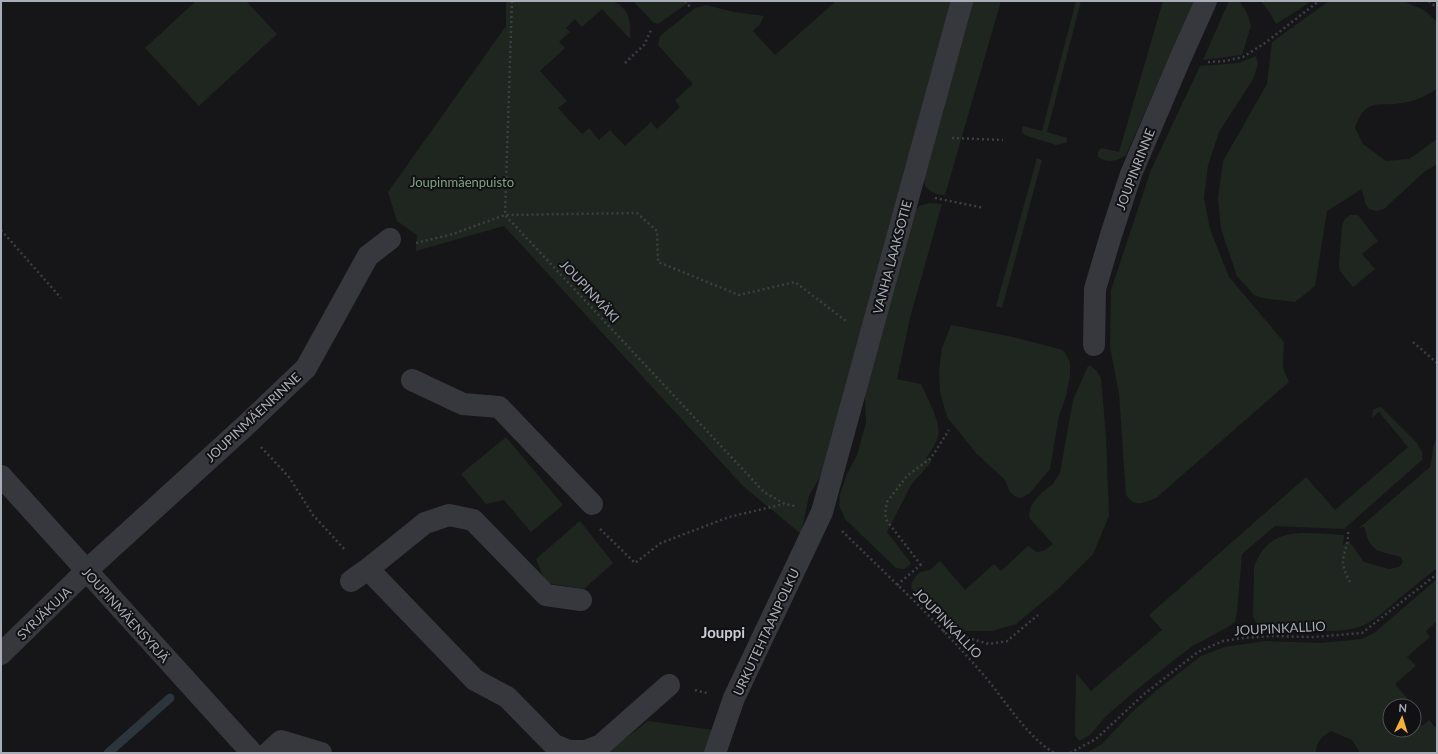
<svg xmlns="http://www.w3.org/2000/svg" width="1438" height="754" viewBox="0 0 1438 754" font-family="Lato,sans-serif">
<rect width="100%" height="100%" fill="#161618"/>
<!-- green -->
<g fill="#1e261f">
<path d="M196,1h50l31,33 -78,72 -54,-58z"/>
<path d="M506,1h106c18,7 19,21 18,38l-28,-30 -20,18 -7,-8 -9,9 4,4 -11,10 6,6 -25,23 27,30 -9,7 24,26 7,-6 10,12 11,-10 15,16 26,-24 6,7 23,-22 -5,-7 18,-16 -35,-39 2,-9 35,-28 11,-3 28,7 30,4 -4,8 -7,7 22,24 61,-54h116l-130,472 -13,23 -8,38 -58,-48 -239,-260 -88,25 1,-16 -20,-14 -9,-29 118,-166z"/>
<path d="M633,1h58l-33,23 -5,-2z"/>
<path d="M971,1h30l-56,194c-9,0 -14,-3 -20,-9l-1,-7z"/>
<path d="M1076,1h5l-34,131 20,6v3l-2,2 -9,2 -32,-10c-2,-3 -3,-6 -1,-9l19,5z"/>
<path d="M1163,1h31l-68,154c-9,7 -19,8 -28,2v-5l3,-4 18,4z"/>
<path d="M1229,1h9l2,1 7,11 4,13 -9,29 -39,5z"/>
<path d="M1261,1h49l-4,4 -30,19 -6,-11z"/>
<path d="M1329,1h74l21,9 13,12v67c-10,6 -23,13 -35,14 -25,4 -36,-6 -47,25l8,16 23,17 23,-2 28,-20v25l-13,8 -40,37 -7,2 -8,-2 -4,-6 -3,-14 -35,22 -12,75 -20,16 -33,-4 -8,-3 -17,-19 -16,-47 -3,-31 5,-37 44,-77 5,-42z"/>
<path d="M1256,56l2,8 -5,15 -34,53 -11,33 -4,33 6,31 19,48 55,65 -1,26 6,14 -133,116c-13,5 -21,10 -30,-3l-7,-101 -9,-47 1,-57 40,-120 49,-104 38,-3z"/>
<path d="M1037,158l5,2 -40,148 -6,-2z"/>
<path d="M929,203l13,1 -32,114 -13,61 24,5c6,14 21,39 17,53 -3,8 -7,15 -12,21l6,3 -21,24 -24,47 23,30v3l-6,4 -8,-1 -51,-49 -6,-14 1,-11 7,-20 10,-19 9,-32 -1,-25 2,-27 47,-159 5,-6z"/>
<path d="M1350,215h8l20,26 -16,13 13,15 -22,18 -13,-16 -1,-7 3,-39 3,-6z"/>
<path d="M951,325l62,12 50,13 7,12v14l-4,20 -7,20 -9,53 -20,24 -9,5 -5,-1 -6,-5 -5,-12 -29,-27 -29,-36 -7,-25 -1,-21 3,-23z"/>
<path d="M1088,366h3l5,4 5,8 5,58 3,80 -16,38 -36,36 -41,34 -24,7h-25l-19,-5 -37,-38 1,-6 4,-6 4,-4 10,-2 10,-9 25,29 29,-26 7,7 27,-25 9,6 8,-2 8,-6 -23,-25 -1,-4 2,-9 9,-12 13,-10 7,-11 13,-73z"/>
<path d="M1379,407l3,1 35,35 5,9v8l-78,69 -69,-3 -33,28 -5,58 -2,10 -9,6 -35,19 -45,35 -40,34 -16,19 -11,6 -4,-6 1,-62 15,18 71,-61 -13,-15 157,-138 29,33 73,-63 -29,-35 -7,6 1,-8z"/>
<path d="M506,437l57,68 -32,27 -27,-32 -18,4 -25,-30z"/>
<path d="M1437,437v131c-14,11 -29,23 -43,35 -9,8 -19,17 -30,22 -22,11 -76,4 -101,2l-6,-3 -4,-7 1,-50c16,-44 53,-33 90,-32l-1,10 6,-4 15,21 25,7 10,-2 4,-5 -2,-5c-21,-6 -32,-4 -36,-29l-2,-1 -5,2 72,-62c3,-10 2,-21 7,-30z"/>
<path d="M580,521l33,42 -29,26 -38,-6 -10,-24z"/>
<path d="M1437,579v42l-11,10 4,6 -23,20 9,9 -21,18 21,24 -2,2v-4h-24v24h24v-13l8,9 7,-6 6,7 2,-1v27h-77l-8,-13 -21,-9c-8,5 -16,11 -15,22h-229l16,-10 30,-32 24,-21 44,-34 24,-9 40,-6 56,2 41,-4 12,-6z"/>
<path d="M648,721l65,9 -10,23h-97z"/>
</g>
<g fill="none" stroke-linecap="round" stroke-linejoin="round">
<!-- stream -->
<path stroke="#2c353c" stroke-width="9" d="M108,753l62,-55"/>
<!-- path -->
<g stroke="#3d3f44" stroke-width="2.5" stroke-dasharray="2 3" stroke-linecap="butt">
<path d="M512,1l-7,214 259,277 21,12 10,2"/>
<path d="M685,1l6,7"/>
<path d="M1429,1l8,7"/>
<path d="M1208,62l17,-1 18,-4 22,-14 54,-42"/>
<path d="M625,63l19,-18 8,-17"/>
<path d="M952,138l51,2"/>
<path d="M935,198l49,10"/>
<path d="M1,230l60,68"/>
<path d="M416,243l37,-9 52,-19 132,-2 20,18 1,31 81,33 56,-13 51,39"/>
<path d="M1413,342l24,21"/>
<path d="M261,447l28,30 24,38 33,36"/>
<path d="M600,529l35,34 26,-20 68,-26 55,-13"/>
<path d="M842,531c47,46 96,91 139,141 23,26 44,63 73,81"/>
<path d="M1348,532c1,10 -4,19 -5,28 0,8 3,15 7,22"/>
<path d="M921,565l-34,-44 -2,-7 2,-12 20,-26 24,-18 18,-28"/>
<path d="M897,585l27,-23"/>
<path d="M943,631l46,13 18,-3 31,-26"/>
<path d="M695,690l12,3"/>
<path d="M1070,753l26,-14 47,-44 55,-43 25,-11 20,-3 29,-2 41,1 49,-4 75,-59"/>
</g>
<!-- minor -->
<g stroke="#37383d" stroke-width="22">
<path d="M1094,345l1,-56 16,-54 20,-61 49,-115 26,-58"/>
<path d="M412,380l51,24 36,3 93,97"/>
<path d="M1,476l251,277"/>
<path d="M368,569l107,111 32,17 47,48 15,6h17l15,-6 68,-60"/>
<path d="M351,581l17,-12 57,-46 24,-8 24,5 73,75 35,5"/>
<path d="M1,654l85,-83 158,-144 62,-59 62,-112 22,-17"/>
<path d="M268,753l13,-12 40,12"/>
<path d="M715,753l19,-55 88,-186 140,-511"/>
</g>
</g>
<g text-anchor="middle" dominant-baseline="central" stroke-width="4" stroke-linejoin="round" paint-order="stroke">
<!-- street labels -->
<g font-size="13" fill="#a8adb8" stroke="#111113">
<text transform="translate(1135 169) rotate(-69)">JOUPINRINNE</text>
<text transform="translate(892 257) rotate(-75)">VANHA LAAKSOTIE</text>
<text transform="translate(590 291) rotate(47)">JOUPINMÄKI</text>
<text transform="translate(253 417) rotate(-43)">JOUPINMÄENRINNE</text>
<text transform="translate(44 613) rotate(-44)">SYRJÄKUJA</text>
<text transform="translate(126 615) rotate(48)">JOUPINMÄENSYRJÄ</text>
<text transform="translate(948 623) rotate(46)">JOUPINKALLIO</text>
<text transform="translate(1280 628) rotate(-3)">JOUPINKALLIO</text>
<text transform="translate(766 632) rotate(-65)">URKUTEHTAANPOLKU</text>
</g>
<!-- park labels -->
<g font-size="13" fill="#7fa381" stroke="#111113">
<text x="462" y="182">Joupinmäenpuisto</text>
</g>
<!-- quarter labels -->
<g font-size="15" font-weight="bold" fill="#c9ccd4" stroke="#111113">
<text x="723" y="632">Jouppi</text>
</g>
</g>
<!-- border -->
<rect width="1438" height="754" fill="none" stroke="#a8adb8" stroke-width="4"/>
<!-- north arrow -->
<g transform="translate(1402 718) rotate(4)"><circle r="19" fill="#111113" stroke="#4d4f55"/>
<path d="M0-3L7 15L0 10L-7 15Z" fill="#f2b134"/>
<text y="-6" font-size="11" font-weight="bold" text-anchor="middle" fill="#a8adb8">N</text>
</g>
</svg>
